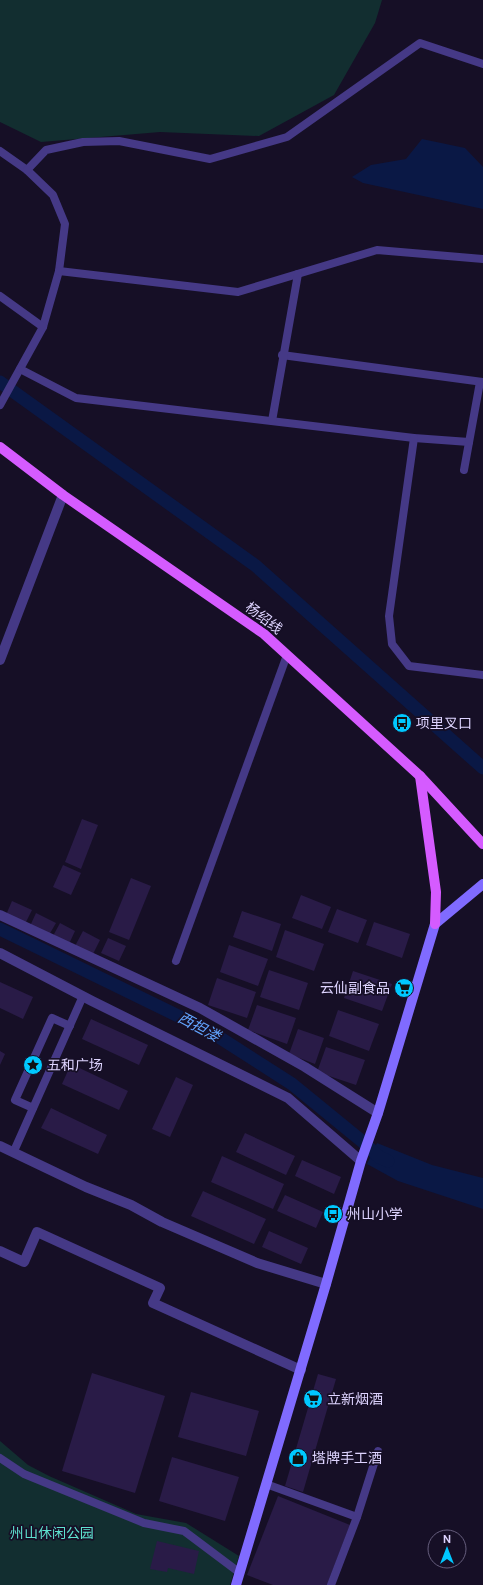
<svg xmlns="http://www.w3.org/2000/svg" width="483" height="1585" viewBox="0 0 483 1585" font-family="'DM Sans','Noto Sans SC',sans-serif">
<rect width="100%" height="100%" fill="#160f26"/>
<!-- green -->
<g fill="#122e30">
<path d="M0,0h382l-7,23 -41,72 -75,41 -99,-4 -119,10 -41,-20z"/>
<path d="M0,1441l28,24 21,11 87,38 50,9 53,33 -9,29h-230z"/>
</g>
<!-- water -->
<g fill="#0a1845">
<path d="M422,139l43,9 18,19v42l-120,-26 -11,-6 19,-12 35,-6z"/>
<path d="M377,1143l55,22 51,13v31l-85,-28 -31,-17z"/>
</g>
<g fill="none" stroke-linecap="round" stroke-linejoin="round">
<!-- canal -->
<g stroke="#0a1845" stroke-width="13">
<path d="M0,382l256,184 227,202"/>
<path d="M0,929l211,103 81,52 71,58 16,15 9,4"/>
</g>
</g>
<!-- building -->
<g fill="#291b47">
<path d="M82,819l16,6 -17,44 -16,-7z"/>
<path d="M63,865l18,8 -10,22 -18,-8z"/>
<path d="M131,878l20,8 -22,54 -20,-8z"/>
<path d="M301,895l30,12 -9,22 -30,-11z"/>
<path d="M12,901l20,9 -7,14 -19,-9z"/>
<path d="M337,909l30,11 -9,23 -30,-11z"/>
<path d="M242,911l39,13 -9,27 -39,-14z"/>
<path d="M36,913l20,10 -7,12 -19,-9z"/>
<path d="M374,922l36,12 -8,24 -36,-13z"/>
<path d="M60,923l15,8 -6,13 -16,-8z"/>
<path d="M285,930l39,14 -10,27 -38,-14z"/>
<path d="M83,931l17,9 -7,14 -18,-8z"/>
<path d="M108,938l18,8 -7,15 -18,-8z"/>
<path d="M229,945l39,14 -10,27 -38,-14z"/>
<path d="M269,970l39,13 -9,27 -39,-13z"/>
<path d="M353,971l39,13 -10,27 -38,-13z"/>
<path d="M217,978l39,14 -9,26 -39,-13z"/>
<path d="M0,982l33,15 -10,22 -23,-11z"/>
<path d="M257,1005l39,13 -9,26 -39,-14z"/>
<path d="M338,1010l41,14 -10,27 -40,-15z"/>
<path d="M91,1019l57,26 -9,20 -57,-26z"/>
<path d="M298,1029l26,9 -9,26 -26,-10z"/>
<path d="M326,1047l39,13 -9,25 -39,-13z"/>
<path d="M0,1051l5,3 -5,11z"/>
<path d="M71,1064l57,27 -9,19 -57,-26z"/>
<path d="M176,1077l17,8 -23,52 -18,-8z"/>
<path d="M51,1108l56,27 -9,19 -57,-26z"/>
<path d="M245,1133l50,23 -9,19 -50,-23z"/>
<path d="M222,1156l62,28 -11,25 -62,-27z"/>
<path d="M302,1160l39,17 -7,17 -39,-18z"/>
<path d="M203,1191l63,28 -12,25 -63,-28z"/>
<path d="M285,1195l38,17 -7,16 -39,-17z"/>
<path d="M269,1231l39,17 -7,16 -39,-17z"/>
<path d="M92,1373l73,23 -30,97 -73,-22z"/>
<path d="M318,1374l18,5 -33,113 -18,-6z"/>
<path d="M191,1392l68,19 -13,45 -68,-19z"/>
<path d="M172,1457l67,20 -14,44 -66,-20z"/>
<path d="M278,1496l72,29 -23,60h-54l-26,-10z"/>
<path d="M157,1541l42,10 -5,23 -26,-6 -1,4 -17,-3z"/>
</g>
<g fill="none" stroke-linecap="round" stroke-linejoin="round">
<!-- lane -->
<g stroke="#453986" stroke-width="8">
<path d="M0,151l27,19 26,25 12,29 -6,47 -16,56 -43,78"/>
<path d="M27,170l19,-20 37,-8 36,-1 91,18 77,-22 133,-94 63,21"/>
<path d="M59,271l179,21 139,-42 106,9"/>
<path d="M0,296l43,31"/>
<path d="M282,355l201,27"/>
<path d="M20,369l56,29 338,40 55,4"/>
<path d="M272,421l26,-147"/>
<path d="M414,438l-25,178 3,28 17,22 74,9"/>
<path d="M464,470l16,-88"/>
<path d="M176,961l111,-306"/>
<path d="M33,1108l-18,-8 37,-82 18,8"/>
<path d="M14,1151l69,-155"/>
<path d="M0,1458l24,16 120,49 40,8 56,42"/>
<path d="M266,1484l91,33"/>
<path d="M331,1585l26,-68 21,-66"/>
</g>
<!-- street -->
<g stroke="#453986" stroke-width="10">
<path d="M0,660l63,-165"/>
<path d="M0,915l200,93 105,59 73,46"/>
<path d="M0,953l92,48 196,97 73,63"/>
<path d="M0,1146l86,41 45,18 31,17 95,41 69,21"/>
<path d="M0,1251l24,11 13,-30 123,56 -7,15 148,67"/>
</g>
<!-- secondary -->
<path stroke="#806bff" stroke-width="10" d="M236,1585l90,-301 35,-123 17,-48 57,-189 48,-40"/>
<!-- primary -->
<g stroke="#d55bff" stroke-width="10">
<path d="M0,447l63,48 201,139 156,142 63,68"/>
<path d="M420,776l16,116 -1,32"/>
</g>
</g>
<!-- icons -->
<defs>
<symbol id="bus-disc" viewBox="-11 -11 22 22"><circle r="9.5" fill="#00c8ff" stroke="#160f26"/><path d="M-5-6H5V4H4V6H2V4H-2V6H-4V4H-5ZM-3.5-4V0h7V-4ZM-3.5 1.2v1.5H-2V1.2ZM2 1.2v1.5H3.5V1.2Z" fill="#111"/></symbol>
<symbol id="supermarket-disc" viewBox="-11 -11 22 22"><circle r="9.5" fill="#00c8ff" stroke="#160f26"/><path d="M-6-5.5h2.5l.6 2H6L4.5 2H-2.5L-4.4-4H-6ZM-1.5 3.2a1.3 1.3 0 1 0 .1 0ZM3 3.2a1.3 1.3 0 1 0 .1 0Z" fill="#111"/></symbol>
<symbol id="sight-disc" viewBox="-11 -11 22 22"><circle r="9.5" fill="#00c8ff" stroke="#160f26"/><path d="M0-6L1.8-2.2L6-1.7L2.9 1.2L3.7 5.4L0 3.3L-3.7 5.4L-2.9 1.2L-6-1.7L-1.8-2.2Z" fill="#111"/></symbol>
<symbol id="shop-disc" viewBox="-11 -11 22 22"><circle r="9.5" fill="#00c8ff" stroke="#160f26"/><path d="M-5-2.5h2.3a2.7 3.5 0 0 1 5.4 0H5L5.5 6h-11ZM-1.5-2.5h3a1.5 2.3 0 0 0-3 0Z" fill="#111"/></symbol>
</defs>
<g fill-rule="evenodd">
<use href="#bus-disc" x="391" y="712" width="22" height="22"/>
<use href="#supermarket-disc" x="393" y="977" width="22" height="22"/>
<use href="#sight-disc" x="22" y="1054" width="22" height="22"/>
<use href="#bus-disc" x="322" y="1203" width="22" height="22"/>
<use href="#supermarket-disc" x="302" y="1388" width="22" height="22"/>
<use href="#shop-disc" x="287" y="1447" width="22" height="22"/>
</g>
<g text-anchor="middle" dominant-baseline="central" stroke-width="3.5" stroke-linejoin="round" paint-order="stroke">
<!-- street labels -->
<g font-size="14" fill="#ded4ff" stroke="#160f26">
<text transform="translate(264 618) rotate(37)">杨绍线</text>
</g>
<!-- poi labels -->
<g font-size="14" fill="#ded4ff" stroke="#160f26" text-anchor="start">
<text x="416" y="723">项里叉口</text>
<text x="390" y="988" text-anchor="end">云仙副食品</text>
<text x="47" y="1065">五和广场</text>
<text x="347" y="1214">州山小学</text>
<text x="327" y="1399">立新烟酒</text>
<text x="312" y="1458">塔牌手工酒</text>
</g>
<!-- park labels -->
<g font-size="14" fill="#5ee1cf" stroke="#160f26">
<text x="52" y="1533">州山休闲公园</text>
</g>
<!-- water labels -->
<g font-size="15" font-style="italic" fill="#62a4ff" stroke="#160f26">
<text transform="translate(199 1027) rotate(28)">西担溇</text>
</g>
</g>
<!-- north arrow -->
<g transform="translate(447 1549)"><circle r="19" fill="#160f26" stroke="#665e7d"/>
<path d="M0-3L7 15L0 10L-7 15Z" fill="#00c8ff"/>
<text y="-6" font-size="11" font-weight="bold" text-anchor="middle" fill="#ded4ff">N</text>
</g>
</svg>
